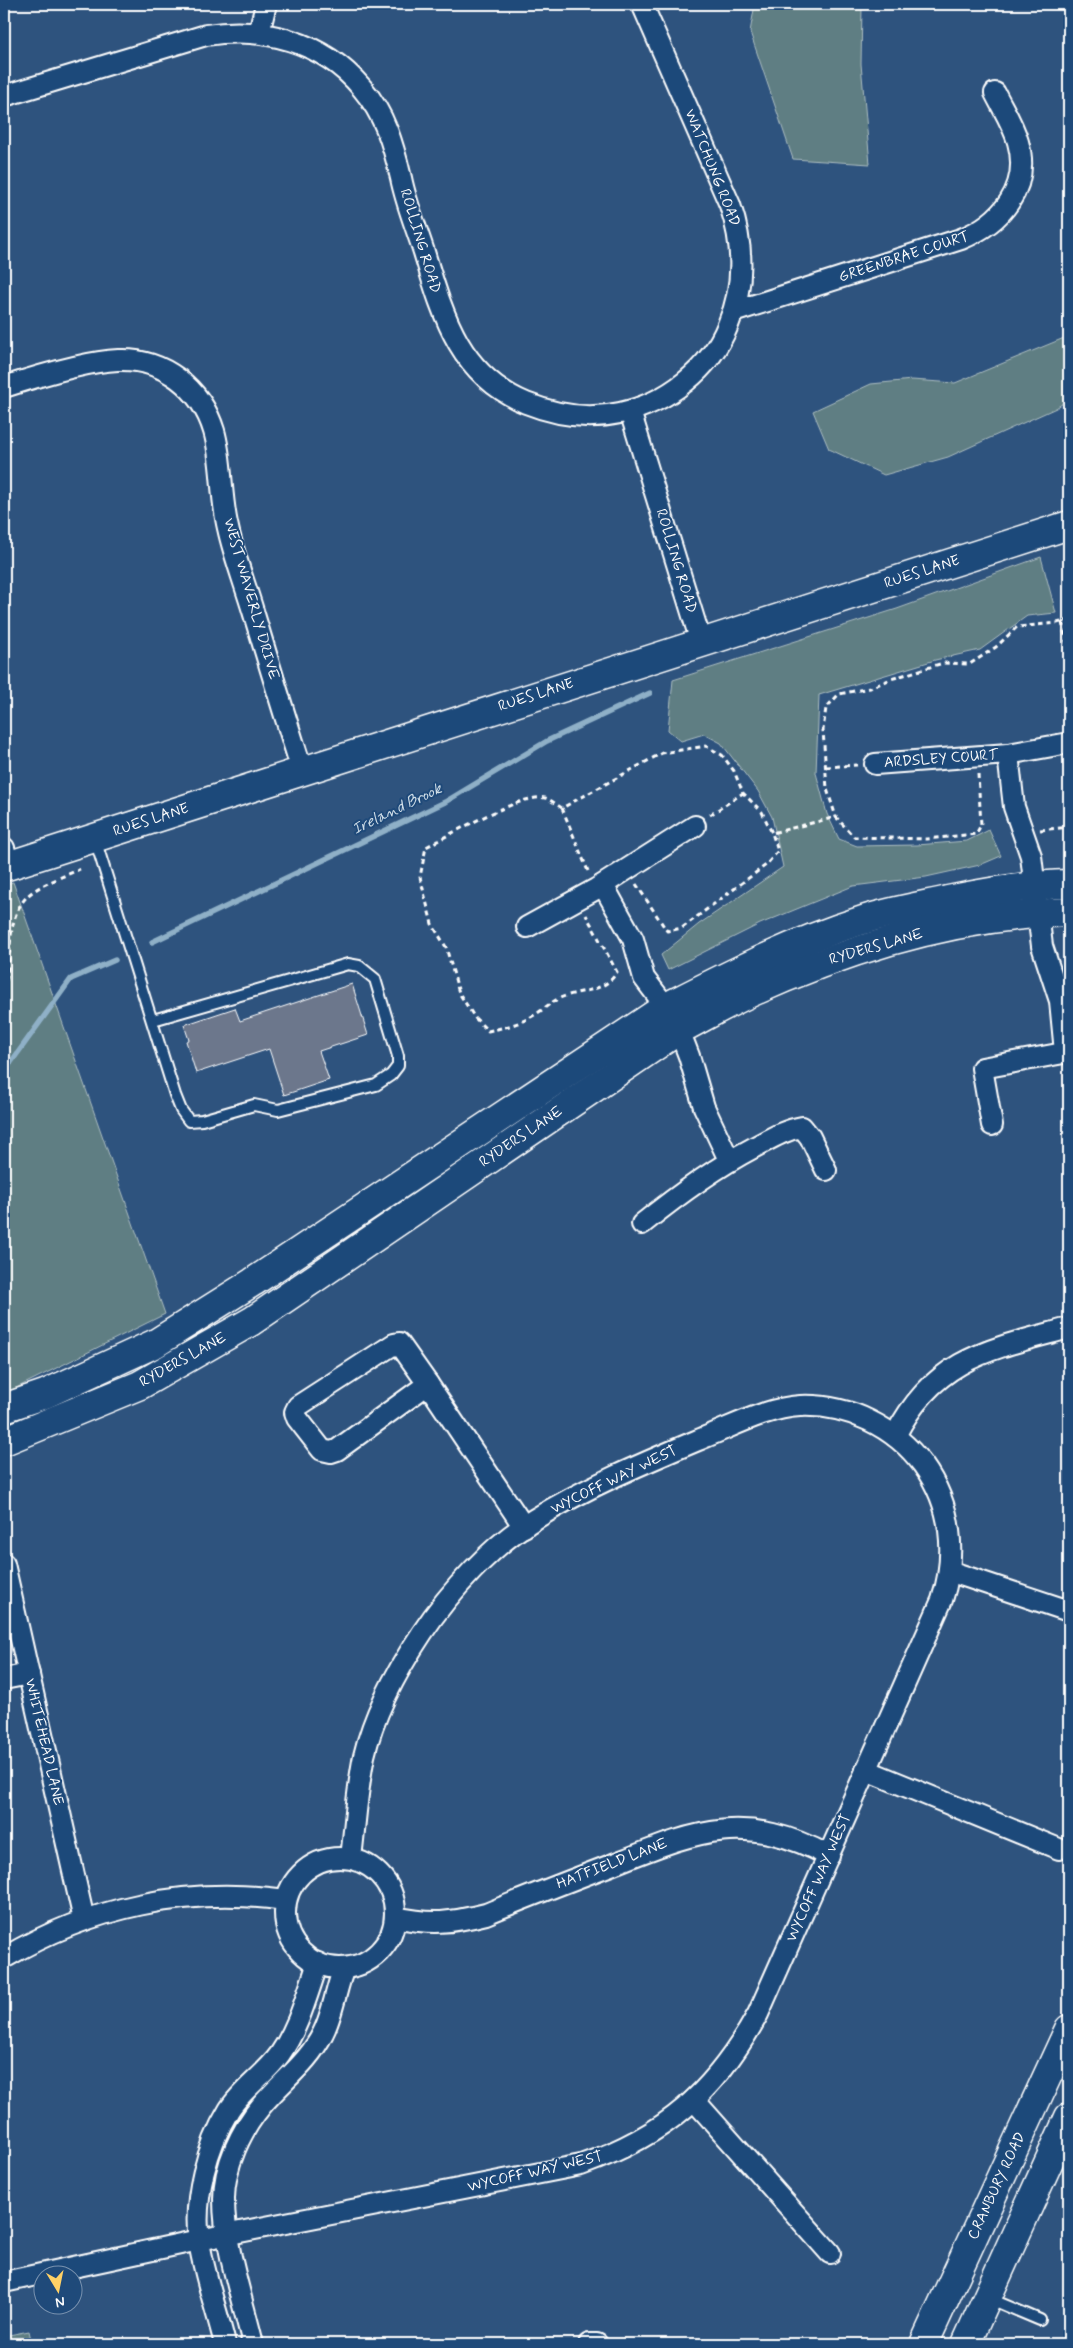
<svg xmlns="http://www.w3.org/2000/svg" width="1073" height="2348" viewBox="0 0 1073 2348" font-family="Mynerve,sans-serif">
<rect width="100%" height="100%" fill="#2e537e"/>
<filter id="ink" filterUnits="userSpaceOnUse"><feTurbulence type="fractalNoise" baseFrequency=".02" numOctaves="2"/><feDisplacementMap in="SourceGraphic" scale="10" xChannelSelector="R" yChannelSelector="G"/><feConvolveMatrix kernelMatrix="1 2 1 2 8 2 1 2 1" color-interpolation-filters="sRGB"/></filter>
<g filter="url(#ink)">
<!-- green -->
<g fill="#5e7e83" stroke="#aebec1">
<path d="M755,4h105l2,2 -1,58 9,100 -77,-5 -43,-127z"/>
<path d="M1069,336v63l-13,9 -108,49 -64,18 -55,-26 -16,-38 58,-27 41,-4 43,3z"/>
<path d="M1041,557l15,56 -29,3 -47,34 -45,10 -116,35 -3,78 11,41 12,25 18,7 60,-1 50,-4 22,-11 12,26 -21,9 -54,12 -73,9 -93,38 -92,46 -7,-15 38,-31 84,-57 -11,-50 -14,-26 -37,-48 -17,-9 -23,7 -13,-11 5,-50 224,-71z"/>
<path d="M13,882l152,432 -161,80v-509z"/>
<path d="M29,2331l3,13h-28v-8z"/>
</g>
<g fill="none" stroke-linecap="round" stroke-linejoin="round">
<!-- stream -->
<g stroke="#8fb0c7" stroke-width="5.5">
<path d="M152,942l293,-140 102,-61 103,-48"/>
<path d="M4,1072l67,-93 44,-19"/>
</g>
</g>
<!-- building -->
<path fill="#6c778c" stroke="#fff" d="M352,984l16,51 -49,16 10,29 -45,15 -15,-46 -73,24 -10,-32 3,-1 -5,-15 51,-17 5,13z"/>
<g fill="none" stroke-linecap="round" stroke-linejoin="round">
<defs>
<g id="lane">
<path d="M95,839l80,256 6,15 8,11 13,-1 52,-15 24,5 98,-25 15,-10 7,-9v-10l-23,-77 -16,-13 -11,-2 -195,56"/>
<path d="M988,2298l52,22"/>
</g>
<g id="street">
<path d="M259,33l7,-29"/>
<path d="M4,96l202,-61c57,-9 117,6 156,53 23,27 31,56 39,90 5,25 15,49 23,74 19,63 35,123 102,151 30,12 62,17 94,10 47,-10 90,-43 108,-88 17,-40 16,-79 2,-120l-88,-201"/>
<path d="M733,312l228,-73c40,-16 70,-51 57,-97 -5,-18 -15,-33 -23,-49"/>
<path d="M4,387c31,-10 82,-26 114,-27 45,-2 83,28 96,71 9,31 6,65 14,97 6,28 17,56 25,83 16,53 32,106 49,159"/>
<path d="M630,411l71,231"/>
<path d="M1008,754l6,53 17,49 11,90 18,55 5,51"/>
<path d="M875,764l133,-10 61,-11"/>
<path d="M4,848l5,17"/>
<path d="M603,885l30,54 11,39 22,29 13,23 10,26 15,51 25,53"/>
<path d="M527,927l69,-38 99,-63"/>
<path d="M992,1125l-10,-57 87,-16"/>
<path d="M642,1224c36,-29 71,-55 111,-76 17,-9 31,-18 49,-21l8,10 16,33"/>
<path d="M399,1343l29,41 -91,66 -6,2 -9,-2 -25,-32 -2,-6 3,-6 96,-62z"/>
<path d="M428,1384l96,143"/>
<path d="M895,1436c40,-79 96,-87 174,-108"/>
<path d="M4,1564l80,356"/>
<path d="M949,1571l120,40"/>
<path d="M4,1679l25,-5"/>
<path d="M866,1770l193,79"/>
<circle cx="340" cy="1913" r="55"/>
<path d="M395,1917c37,8 55,6 91,-3 41,-17 83,-33 125,-49 84,-33 131,-55 218,-9"/>
<path d="M4,1958c86,-51 183,-72 282,-58"/>
<path d="M694,2100l136,153"/>
<path d="M4,2282l195,-42 382,-75c85,-30 134,-73 177,-151l184,-414c15,-46 10,-95 -19,-135 -28,-38 -75,-61 -123,-59 -34,2 -66,20 -97,32 -57,24 -115,48 -168,81 -42,25 -86,73 -113,114 -24,36 -48,80 -58,123 -7,34 -9,69 -13,102"/>
<path d="M225,2344c-8,-33 -21,-69 -26,-103 -6,-42 8,-95 30,-131 13,-21 37,-36 51,-56 19,-27 27,-60 38,-91"/>
<path d="M253,2344c-11,-47 -29,-97 -29,-145 0,-33 17,-69 38,-94 20,-24 47,-43 61,-72 10,-19 13,-45 21,-65"/>
<path d="M589,2344h8"/>
</g>
<g id="secondary">
<path d="M4,867l1065,-342"/>
<path d="M4,1408l41,-14 111,-51 97,-61 413,-275c63,-32 127,-65 194,-86 30,-10 62,-15 93,-22 39,-8 77,-14 116,-15"/>
<path d="M4,1441l136,-56 112,-64 427,-291c23,-12 47,-26 71,-37 99,-45 210,-78 319,-81"/>
<path d="M924,2344l145,-315"/>
<path d="M966,2344l103,-227"/>
</g>
</defs>
<!-- lane casing -->
<use href="#lane" stroke="#fff" stroke-width="14"/>
<!-- street casing -->
<use href="#street" stroke="#fff" stroke-width="24"/>
<!-- secondary casing -->
<use href="#secondary" stroke="#fff" stroke-width="31"/>
<!-- path -->
<g stroke="#fff" stroke-width="3" stroke-dasharray="5 4" stroke-linecap="butt">
<path d="M1062,622l7,33"/>
<path d="M826,767l31,-2"/>
<path d="M978,774l3,51 -5,9 -49,5 -73,-2 -18,-20 -9,-28 -4,-59 3,-22 13,-14 31,-6 21,-9 52,-16 27,1 26,-17 21,-20 40,-4 12,-3"/>
<path d="M562,808c-5,-3 -12,-9 -17,-10 -23,-5 -96,37 -119,49l-6,30 12,47 14,23 13,46 16,25 13,13c14,-3 28,-6 41,-13 11,-5 19,-14 29,-19 20,-10 46,-5 59,-27l-31,-57"/>
<path d="M710,815l33,-22"/>
<path d="M1040,830l29,-3"/>
<path d="M588,871l-26,-63 100,-55 44,-7 16,9 12,16 9,22 19,19 10,21"/>
<path d="M636,884l31,47 15,-3 84,-63 12,-14 -6,-18 64,-16"/>
<path d="M4,989c10,-29 -1,-74 27,-96 11,-9 34,-17 49,-24"/>
</g>
<!-- lane -->
<use href="#lane" stroke="#1f4a7a" stroke-width="10"/>
<!-- street -->
<use href="#street" stroke="#1f4a7a" stroke-width="20"/>
<!-- secondary -->
<use href="#secondary" stroke="#1f4a7a" stroke-width="28"/>
</g>
</g>
<g text-anchor="middle" dominant-baseline="central" stroke-width="4" stroke-linejoin="round" paint-order="stroke">
<!-- street labels -->
<g font-size="15" fill="#fff" stroke="#1f4a7a">
<text transform="translate(712 168) rotate(68)">WATCHUNG ROAD</text>
<text transform="translate(420 241) rotate(73)">ROLLING ROAD</text>
<text transform="translate(904 257) rotate(-18)">GREENBRAE COURT</text>
<text transform="translate(676 561) rotate(73)">ROLLING ROAD</text>
<text transform="translate(922 572) rotate(-18)">RUES LANE</text>
<text transform="translate(251 599) rotate(74)">WEST WAVERLY DRIVE</text>
<text transform="translate(536 695) rotate(-18)">RUES LANE</text>
<text transform="translate(941 759) rotate(-4)">ARDSLEY COURT</text>
<text transform="translate(151 820) rotate(-18)">RUES LANE</text>
<text transform="translate(876 947) rotate(-16)">RYDERS LANE</text>
<text transform="translate(521 1137) rotate(-34)">RYDERS LANE</text>
<text transform="translate(183 1360) rotate(-29)">RYDERS LANE</text>
<text transform="translate(614 1480) rotate(-26)">WYCOFF WAY WEST</text>
<text transform="translate(44 1742) rotate(77)">WHITEHEAD LANE</text>
<text transform="translate(612 1864) rotate(-21)">HATFIELD LANE</text>
<text transform="translate(819 1878) rotate(-66)">WYCOFF WAY WEST</text>
<text transform="translate(535 2172) rotate(-13)">WYCOFF WAY WEST</text>
<text transform="translate(997 2186) rotate(-65)">CRANBURY ROAD</text>
</g>
<!-- water labels -->
<g font-size="16" font-style="italic" fill="#d0dee8" stroke="#1f4a7a">
<text transform="translate(397 809) rotate(-26)">Ireland Brook</text>
</g>
</g>
<!-- margin -->
<rect width="1073" height="2348" fill="none" stroke="#1f4a7a" stroke-width="20"/>
<rect x="10" y="10" width="1053" height="2328" fill="none" stroke="#fff" stroke-width="2" filter="url(#ink)"/>
<!-- north arrow -->
<g transform="translate(58 2290) rotate(170)"><circle r="24" fill="#1f4a7a" stroke="#7992af"/>
<path d="M0-4L9 19L0 12L-9 19Z" fill="#ffd166"/>
<text y="-8" font-size="14" font-weight="bold" text-anchor="middle" fill="#ffffff">N</text>
</g>
</svg>
